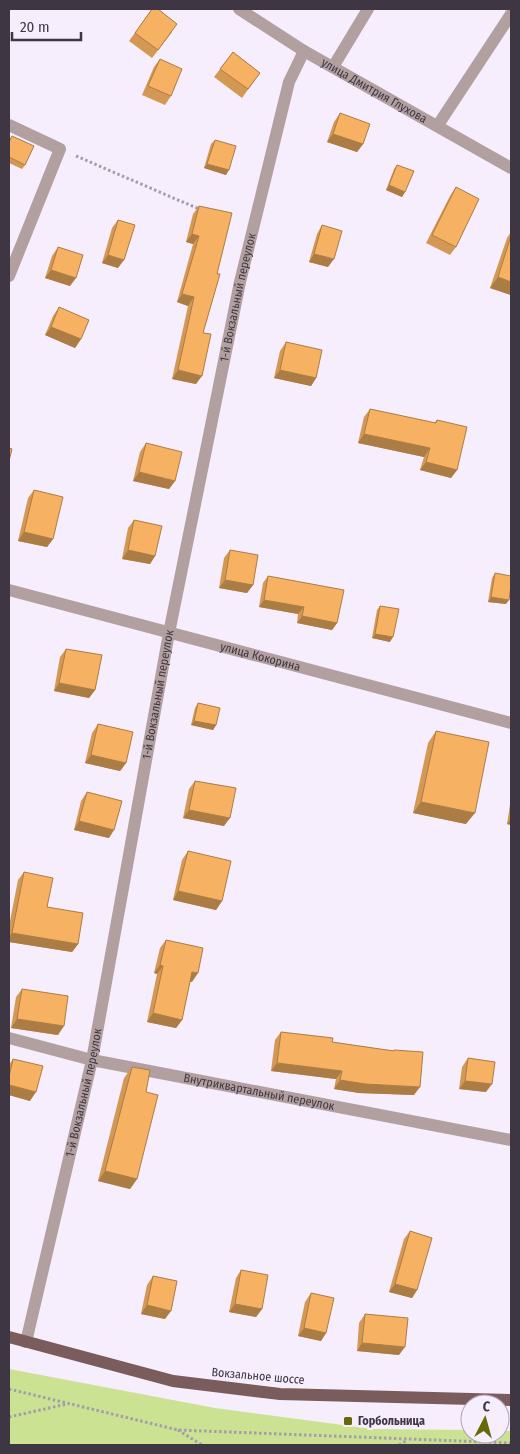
<svg xmlns="http://www.w3.org/2000/svg" width="520" height="1454" viewBox="0 0 520 1454" font-family="'Fira Sans Condensed',sans-serif">
<rect width="100%" height="100%" fill="#f6eefc"/>
<!-- green -->
<path fill="#cbe292" d="M9,1369l206,39 158,21 97,1v4h30v-3h11v14h-502z"/>
<g fill="none" stroke-linecap="round" stroke-linejoin="round">
<!-- path -->
<g stroke="#a59dab" stroke-width="3" stroke-dasharray="2.5 2.5" stroke-linecap="butt">
<path d="M76,156l123,53"/>
<path d="M9,1389l169,41 333,13"/>
<path d="M9,1417l58,-13"/>
<path d="M178,1430l24,15"/>
<path d="M399,1445l7,-4"/>
</g>
<!-- minor -->
<g stroke="#b2a0a0" stroke-width="12">
<path id="s1" d="M239,9l65,42 207,117"/>
<path d="M333,67l35,-58"/>
<path d="M9,125l51,24 -51,127"/>
<path d="M438,125l73,-111"/>
<path id="s2" d="M9,590l502,133"/>
<path id="s3" d="M9,1038l83,22 419,80"/>
<path id="s4" d="M26,1342l66,-282 77,-427 71,-351 49,-200 15,-31"/>
</g>
<!-- major -->
<path stroke="#7b5c5d" stroke-width="12" d="M9,1337l164,44 107,13 231,6"/>
</g>
<!-- wall -->
<g fill="#d49855">
<path d="M152,9l20,23 -20,26 -23,-17z"/>
<path d="M233,52l27,21 -18,25 -28,-21z"/>
<path d="M160,59l11,37 -6,9 -23,-10 12,-28z"/>
<path d="M340,113l23,31 -6,8 -30,-10 7,-20z"/>
<path d="M12,136l13,29 -3,4 -13,-6v-23z"/>
<path d="M215,140l11,35 -22,-7 7,-24z"/>
<path d="M397,165l8,27 -3,5 -16,-7 8,-21z"/>
<path d="M456,187v60l-6,8 -24,-12 24,-47z"/>
<path d="M199,206l4,127 -7,51 -24,-5 16,-73 -11,-4 16,-58 -7,-2 7,-28z"/>
<path d="M118,220v48l-16,-5 10,-35z"/>
<path d="M322,225l6,42 -19,-5 8,-28z"/>
<path d="M511,232v63l-21,-7 17,-50z"/>
<path d="M58,247l12,39 -25,-8 7,-22z"/>
<path d="M59,307l22,32 -6,9 -30,-13 8,-19z"/>
<path d="M286,342l30,36 -5,8 -37,-8 6,-27z"/>
<path d="M370,409l64,14 3,-3 20,50 -6,8 -31,-8 4,-13 -66,-14 6,-26z"/>
<path d="M146,443l29,38 -6,8 -36,-8 7,-29z"/>
<path d="M34,490l19,49 -6,8 -29,-6 10,-43z"/>
<path d="M134,520l21,36 -5,8 -28,-5 6,-31z"/>
<path d="M230,550l23,35 -6,8 -28,-5 5,-30z"/>
<path d="M495,573l11,31 -18,-2 4,-24z"/>
<path d="M268,576l69,47 -5,7 -35,-7 1,-9 -39,-7 4,-24z"/>
<path d="M380,606l10,36 -18,-4 5,-28z"/>
<path d="M66,649l29,41 -6,8 -35,-7 6,-34z"/>
<path d="M198,703l18,22 -3,5 -22,-5 4,-17z"/>
<path d="M98,724l28,39 -6,8 -35,-8 7,-30z"/>
<path d="M436,731l30,93 -53,-11 15,-70z"/>
<path d="M195,781l29,45 -41,-8 6,-29z"/>
<path d="M87,792l22,46 -35,-8 7,-29z"/>
<path d="M511,798v27l-4,-1z"/>
<path d="M188,851l34,50 -6,9 -43,-10 9,-40z"/>
<path d="M24,872l23,35 31,37 -6,8 -63,-10v-16l9,-46z"/>
<path d="M166,940l26,42h-2l-8,38 -6,8 -29,-6 10,-48 -3,-1 6,-25z"/>
<path d="M22,989l36,46 -47,-7 5,-31z"/>
<path d="M281,1032l51,10 61,9 1,-1 20,45 -55,-2 -25,-4 2,-10 -65,-8 4,-31z"/>
<path d="M468,1058l18,34 -27,-3 3,-22z"/>
<path d="M13,1059l17,42 -21,-6v-30z"/>
<path d="M132,1067l14,25 -9,87 -7,10 -32,-8 26,-103z"/>
<path d="M410,1231l7,59 -5,8 -23,-6 15,-53z"/>
<path d="M241,1270l21,39 -6,8 -27,-5 7,-34z"/>
<path d="M153,1276l12,43 -24,-5 6,-29z"/>
<path d="M311,1293l15,40 -5,8 -23,-5 7,-34z"/>
<path d="M365,1314l34,41 -42,-4 2,-28z"/>
</g>
<!-- shaded-wall -->
<g fill="#ac7c45">
<path d="M333,134l30,10 -6,8 -30,-10z"/>
<path d="M207,164l22,6 -3,5 -22,-7z"/>
<path d="M389,185l16,7 -3,5 -16,-7z"/>
<path d="M192,234l7,2 -6,8 -7,-2z"/>
<path d="M314,254l20,5 -6,8 -19,-5z"/>
<path d="M108,255l16,5 -6,8 -16,-5z"/>
<path d="M51,270l25,8 -6,8 -25,-8z"/>
<path d="M498,277l13,5v13l-21,-7z"/>
<path d="M182,294l12,3 -6,9 -11,-4z"/>
<path d="M51,327l30,12 -6,9 -30,-13z"/>
<path d="M178,370l24,6 -6,8 -24,-5z"/>
<path d="M280,370l36,8 -5,8 -37,-8z"/>
<path d="M364,434l66,14 -6,9 -66,-14z"/>
<path d="M426,462l31,8 -6,8 -31,-8z"/>
<path d="M139,472l36,9 -6,8 -36,-8z"/>
<path d="M24,532l29,7 -6,8 -29,-6z"/>
<path d="M128,550l27,6 -5,8 -28,-5z"/>
<path d="M225,580l28,5 -6,8 -28,-5z"/>
<path d="M491,597l18,3 -3,4 -18,-2z"/>
<path d="M264,600l40,7 -6,7 -39,-7z"/>
<path d="M302,616l35,7 -5,7 -35,-7z"/>
<path d="M375,634l18,3 -3,5 -18,-4z"/>
<path d="M59,683l36,7 -6,8 -35,-7z"/>
<path d="M194,721l22,4 -3,5 -22,-5z"/>
<path d="M91,755l35,8 -6,8 -35,-8z"/>
<path d="M421,802l54,11 -9,11 -53,-11z"/>
<path d="M189,810l41,8 -6,8 -41,-8z"/>
<path d="M511,818v7l-4,-1z"/>
<path d="M79,821l35,9 -5,8 -35,-8z"/>
<path d="M178,891l44,10 -6,9 -43,-10z"/>
<path d="M12,933l66,11 -6,8 -63,-10v-5z"/>
<path d="M160,965l3,1 -6,8 -3,-1z"/>
<path d="M192,972l6,1 -6,9 -5,-1z"/>
<path d="M153,1013l29,7 -6,8 -29,-6z"/>
<path d="M17,1019l47,7 -6,9 -47,-7z"/>
<path d="M277,1063l65,8 -6,8 -65,-8z"/>
<path d="M340,1080l80,7 -6,8 -55,-2 -25,-4z"/>
<path d="M465,1081l27,3 -6,8 -27,-3z"/>
<path d="M9,1085l27,7 -6,9 -21,-6z"/>
<path d="M105,1171l32,8 -7,10 -32,-8z"/>
<path d="M395,1284l22,6 -5,8 -23,-6z"/>
<path d="M235,1304l27,5 -6,8 -27,-5z"/>
<path d="M147,1305l24,6 -6,8 -24,-5z"/>
<path d="M304,1328l22,5 -5,8 -23,-5z"/>
<path d="M362,1343l43,4 -6,8 -42,-4z"/>
</g>
<!-- building -->
<g fill="#f6b163" stroke="#ac7c45">
<path d="M152,9h6l19,15 -19,26 -23,-17z"/>
<path d="M233,52l27,21 -12,16 -28,-20z"/>
<path d="M160,59l22,10 -11,27 -23,-10z"/>
<path d="M340,113l30,11 -7,20 -30,-10z"/>
<path d="M12,136l22,10 -9,19 -16,-8v-15z"/>
<path d="M215,140l21,6 -7,24 -22,-6z"/>
<path d="M397,165l17,6 -9,21 -16,-7z"/>
<path d="M456,187l23,12 -23,48 -24,-12z"/>
<path d="M199,206l33,7 -15,61h3l-17,59 8,1 -9,42 -24,-6 16,-73 -12,-3 17,-58 -7,-2z"/>
<path d="M118,220l17,5 -11,35 -16,-5z"/>
<path d="M322,225l20,6 -8,28 -20,-5z"/>
<path d="M511,236v46l-13,-5z"/>
<path d="M58,247l25,8 -7,23 -25,-8z"/>
<path d="M59,307l30,13 -8,19 -30,-12z"/>
<path d="M286,342l36,8 -6,28 -36,-8z"/>
<path d="M370,409l66,14 1,-3 30,7 -10,43 -31,-8 4,-14 -66,-14z"/>
<path d="M146,443l36,9 -7,29 -36,-9z"/>
<path d="M9,448l3,1 -3,12z"/>
<path d="M34,490l29,7 -10,42 -29,-7z"/>
<path d="M134,520l28,6 -7,30 -27,-6z"/>
<path d="M230,550l28,5 -5,30 -28,-5z"/>
<path d="M495,573l16,3v9l-2,15 -18,-3z"/>
<path d="M268,576l76,14 -7,33 -35,-7 2,-9 -40,-7z"/>
<path d="M380,606l19,3 -6,28 -18,-3z"/>
<path d="M66,649l36,6 -7,35 -36,-7z"/>
<path d="M198,703l22,5 -4,17 -22,-4z"/>
<path d="M98,724l35,8 -7,31 -35,-8z"/>
<path d="M436,731l53,11 -14,71 -54,-11z"/>
<path d="M195,781l41,7 -6,30 -41,-8z"/>
<path d="M87,792l35,9 -8,29 -35,-9z"/>
<path d="M188,851l43,10 -9,40 -44,-10z"/>
<path d="M24,872l29,6 -6,29 36,6 -5,31 -66,-11z"/>
<path d="M166,940l37,8 -5,25 -6,-1 -10,48 -29,-7 10,-47 -3,-1z"/>
<path d="M22,989l46,7 -4,30 -47,-7z"/>
<path d="M281,1032l52,6 -1,4 62,9v-1l29,2 -3,35 -55,-3 -25,-4 2,-9 -65,-8z"/>
<path d="M468,1058l27,4 -3,22 -27,-3z"/>
<path d="M13,1059l30,7 -7,26 -27,-7v-8z"/>
<path d="M132,1067l18,3 -4,22 12,3 -21,84 -32,-8z"/>
<path d="M410,1231l22,7 -15,52 -22,-6z"/>
<path d="M241,1270l27,5 -6,34 -27,-5z"/>
<path d="M153,1276l24,5 -6,30 -24,-6z"/>
<path d="M311,1293l23,5 -8,35 -22,-5z"/>
<path d="M365,1314l43,4 -3,29 -43,-4z"/>
</g>
<!-- markers -->
<rect fill="#656908" stroke="#f6eefc" stroke-width="2" x="343" y="1416" width="10" height="10" rx="2.5"/>
<g text-anchor="middle" dominant-baseline="central" stroke-width="5" stroke-linejoin="round" paint-order="stroke">
<!-- street labels -->
<g font-size="12" fill="#3e3643" stroke="#f6eefc">
<text stroke="none"><textPath href="#s1" startOffset="158">улица Дмитрия Глухова</textPath></text>
<text stroke="none"><textPath href="#s4" startOffset="1066">1-й Вокзальный переулок</textPath></text>
<text stroke="none"><textPath href="#s2" startOffset="260">улица Кокорина</textPath></text>
<text stroke="none"><textPath href="#s4" startOffset="661">1-й Вокзальный переулок</textPath></text>
<text stroke="none"><textPath href="#s3" startOffset="256">Внутриквартальный переулок</textPath></text>
<text stroke="none"><textPath href="#s4" startOffset="256">1-й Вокзальный переулок</textPath></text>
<text transform="translate(258 1376) rotate(5)">Вокзальное шоссе</text>
</g>
<!-- poi labels -->
<g font-size="12" font-weight="bold" fill="#3e3643" stroke="#f6eefc" text-anchor="start">
<text x="358" y="1421">Горбольница</text>
</g>
</g>
<!-- border -->
<rect width="520" height="1454" fill="none" stroke="#3e3643" stroke-width="20"/>
<!-- north arrow -->
<g transform="translate(485 1419) rotate(6)"><circle r="24" fill="#f6eefc" stroke="#aca4b2"/>
<path d="M0-4L9 19L0 12L-9 19Z" fill="#656908"/>
<text y="-8" font-size="14" font-weight="bold" text-anchor="middle" fill="#3e3643">С</text>
</g>
<!-- scale -->
<path d="M12 32v8h69v-8" fill="none" stroke="#3e3643" stroke-width="2.5"/>
<text x="20" y="32" font-size="15" fill="#3e3643" stroke="#f6eefc" stroke-width="4" paint-order="stroke">20 m</text>
</svg>
